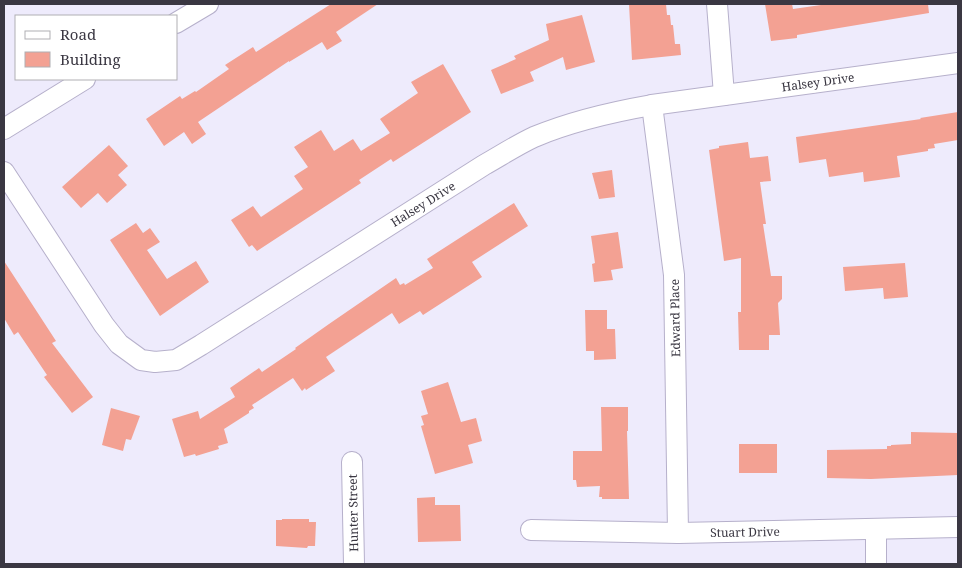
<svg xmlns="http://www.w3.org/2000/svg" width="962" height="568" viewBox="0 0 962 568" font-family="'Noto Serif',serif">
<rect width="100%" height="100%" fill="#eeebfc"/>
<!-- building -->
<g fill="#f3a193">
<path d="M331,4h47l-42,28 6,9 -15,9 -5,-8 -33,20v-1l-91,61 8,12 -14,10 -8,-12 -20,14 -18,-27 34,-23 2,3 13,-8 1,1 33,-23 -4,-4 28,-18 3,5z"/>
<path d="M629,4h37l1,11h3l1,10h2l2,19h5l1,11 -49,5z"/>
<path d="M765,4h27l1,5 35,-5h100l1,9 -132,22v3l-26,3z"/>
<path d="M582,15l13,47 -29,8 -3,-13 -33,15 4,9 -33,13 -10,-24 25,-11 -2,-3 35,-16 -3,-16z"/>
<path d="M443,64l28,48 -78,50 -2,-3 -32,21 2,3 -104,68 -5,-6 -3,2 -18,-27 22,-14 8,11 42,-28 -9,-13 14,-9 -14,-20 27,-17 13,21 19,-12 8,12 29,-18 -10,-14 38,-26 -7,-11z"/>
<path d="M958,112v28l-24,4 1,4 -7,1v2l-31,5 3,21 -36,5 -1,-10 -34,5 -3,-18 -27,4 -3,-26 125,-18 -1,-1z"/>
<path d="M748,142l2,16 18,-2 3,25 -11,1 6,42h-3l8,52h11v23l-4,4 2,32h-11v15h-30l-1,-38h3v-54l-17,3 -15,-111 10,-2v-2z"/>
<path d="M109,145l19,21 -10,9 9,10 -20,18 -9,-10 -17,15 -19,-21z"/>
<path d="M612,170l3,27 -16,2 -7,-26z"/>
<path d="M514,203l14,23 -56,36 10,15 -59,38 -3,-4 -21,13 -7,-11 -66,44 9,14 -29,19 -1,-2 -3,3 -9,-13 -41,27 2,3 -5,3v2l-25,16 4,14 -10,3 1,3 -23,7 -1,-2 -11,3 -12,-38 26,-8 2,8 35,-22 -5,-9 29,-20 3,4 34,-23 -1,-1 34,-24 67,-46 4,7 4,-2 1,2 28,-17 -6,-9z"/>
<path d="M136,223l7,10 7,-5 10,14 -13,8 20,29 29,-18 13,21 -49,34 -50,-76z"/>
<path d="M618,232l5,36 -12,2 2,10 -19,2 -2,-18 3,-1 -4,-27z"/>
<path d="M4,261l52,80 -4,2 41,54 -21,16 -28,-36 3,-2 -29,-43 -4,3 -10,-17z"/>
<path d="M905,263l3,34 -24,2 -1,-11 -38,3 -2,-24z"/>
<path d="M585,310h22v19h8l1,30 -22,1v-9h-8z"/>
<path d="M448,382l13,40 15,-4 6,23 -14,4 5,18 -38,11 -14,-48 3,-1 -3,-9 7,-2 -7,-23z"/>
<path d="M601,407h27v24h-1l2,68h-27v-2h-3l1,-11 -23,1 -1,-7h-3v-29h29z"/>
<path d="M111,408l29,8 -9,24 -5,-1 -3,12 -21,-6z"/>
<path d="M911,432l47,1v42l-87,4 -44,-1v-28l60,-1v-3h4v-1l20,-1z"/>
<rect x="739" y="444" width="38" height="29"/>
<path d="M435,497v8h25l1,36 -43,1 -1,-44z"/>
<path d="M282,519h27v3h7l-1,24h-7l-1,2 -31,-2v-26h6z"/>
</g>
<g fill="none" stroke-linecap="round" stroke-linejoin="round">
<defs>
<g id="street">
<path d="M717,4l7,91"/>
<path d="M176,23l32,-19"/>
<path d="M652,105l22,170 4,258"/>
<path d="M4,129l81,-50"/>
<path d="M4,172l100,153 15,19 22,16 14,2 21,-2 25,-15 283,-180c16,-9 33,-20 50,-28 38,-16 78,-25 118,-32l306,-42"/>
<path d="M352,462l2,102"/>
<path d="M531,530l147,3 280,-6"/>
<path d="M876,530v34"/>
</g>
</defs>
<!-- street casing -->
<use href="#street" stroke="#b6b0cb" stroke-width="22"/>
<!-- street -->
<use href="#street" stroke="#fff" stroke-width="20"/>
</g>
<g text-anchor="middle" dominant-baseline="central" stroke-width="4.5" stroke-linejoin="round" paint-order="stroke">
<!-- street labels -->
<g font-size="12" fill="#3a3742" stroke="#fff">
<text transform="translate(818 82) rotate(-8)">Halsey Drive</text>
<text transform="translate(423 204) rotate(-32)">Halsey Drive</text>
<text transform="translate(675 318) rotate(-91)">Edward Place</text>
<text transform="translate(353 513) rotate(-91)">Hunter Street</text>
<text transform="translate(745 532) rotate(-1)">Stuart Drive</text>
</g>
</g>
<!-- border -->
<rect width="962" height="568" fill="none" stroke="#3a3742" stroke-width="10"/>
<!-- legend -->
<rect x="15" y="15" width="162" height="65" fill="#ffffff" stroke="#b0afb3"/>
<rect x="25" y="31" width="25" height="8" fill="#ffffff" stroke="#b0afb3"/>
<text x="60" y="40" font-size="15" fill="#3a3742">Road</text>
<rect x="25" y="52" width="25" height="15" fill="#f3a193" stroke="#b0afb3"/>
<text x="60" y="65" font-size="15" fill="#3a3742">Building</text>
</svg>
